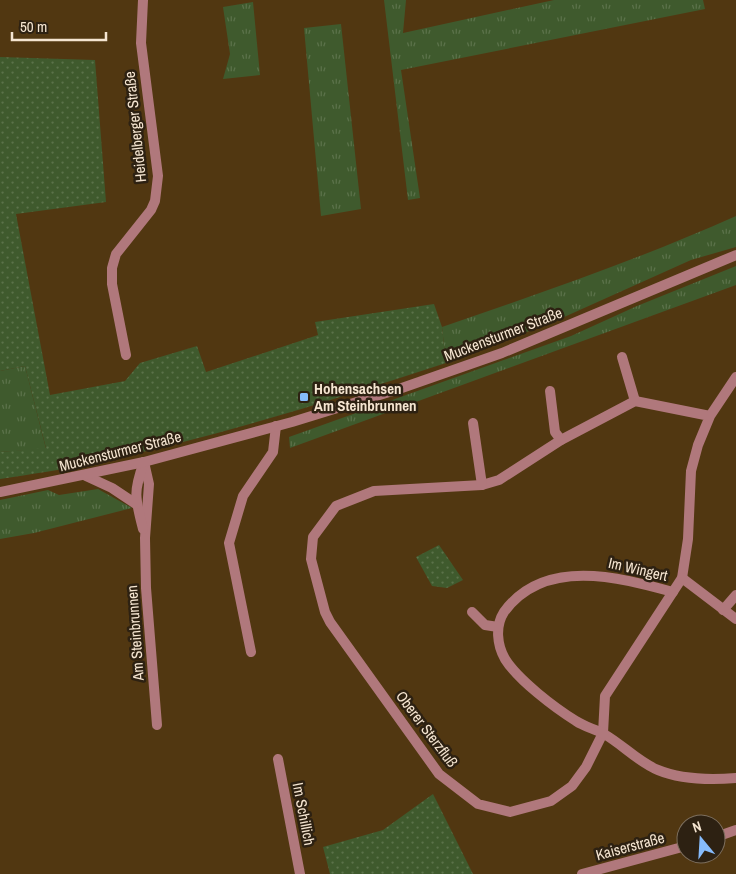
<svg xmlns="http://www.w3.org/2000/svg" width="736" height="874" viewBox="0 0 736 874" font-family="'Archivo Narrow',sans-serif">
<defs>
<pattern id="grass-tufts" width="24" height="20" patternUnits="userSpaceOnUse" patternTransform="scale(1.25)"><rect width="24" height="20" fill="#3f5a2d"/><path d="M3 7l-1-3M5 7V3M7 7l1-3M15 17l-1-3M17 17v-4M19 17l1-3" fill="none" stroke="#5b724a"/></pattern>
<pattern id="park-dots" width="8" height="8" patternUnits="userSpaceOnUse" patternTransform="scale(1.25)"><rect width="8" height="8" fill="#3f5a2d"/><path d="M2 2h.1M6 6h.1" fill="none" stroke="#5b724a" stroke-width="1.8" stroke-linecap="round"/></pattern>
</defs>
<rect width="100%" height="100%" fill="#513711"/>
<!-- grass -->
<g fill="url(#grass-tufts)">
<path d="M384,0h22l-3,33 151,-33h149l2,9 -304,61 19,128 -12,2z"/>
<path d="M253,2l7,73 -37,4 7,-25 -7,-47z"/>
<path d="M341,24l20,185 -40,7 -17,-188z"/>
<path d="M736,216v31l-45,13 -138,62 -107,41 -4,-36c99,-34 198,-68 294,-111z"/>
<path d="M736,266v19l-446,163 -1,-11 282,-101 66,-30z"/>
<path d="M25,366l21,83 -46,3v-81z"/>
<path d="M98,489l34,19 -98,25 -34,6v-39l48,-10 11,5z"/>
</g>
<!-- park -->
<g fill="url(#park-dots)">
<path d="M0,57l95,3 11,142 -90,12 34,181 75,-14 15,-18 57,-17 9,26 112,-37 -3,-13 119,-18 8,23 4,36c-116,38 -233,75 -352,100 -31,7 -63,11 -94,16v-27l46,-4 -21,-82 -25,5z"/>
<path d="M439,545l24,35 -16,8 -15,-2 -16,-29z"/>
<path d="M433,794l40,80h-143l-7,-27 60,-17z"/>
</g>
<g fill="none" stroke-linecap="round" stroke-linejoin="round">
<!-- minor -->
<g stroke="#b0787c" stroke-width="10">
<path d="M126,355l-14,-71v-16l4,-14 35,-44 4,-9 3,-25 -17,-133 2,-43"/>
<path d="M622,357l13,44"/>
<path d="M550,391l5,41 6,8"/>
<path d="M710,416l-75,-15 -74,39 -62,40 -17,5 -108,6 -38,15 -23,31 -2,22 14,53 5,10 109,152 39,30 32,8 41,-11 21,-15 14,-19 17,-34 2,-37 77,-118 6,-39 3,-68 7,-26 12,-29 26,-39"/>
<path d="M473,423l9,62"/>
<path d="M144,462l5,22 -4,54 1,50 11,137"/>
<path d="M143,529c-8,-31 -10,-37 1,-67"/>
<path d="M682,578l54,41"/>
<path d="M673,592c-54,-15 -129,-35 -169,20 -9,14 -7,33 1,47 13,21 50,49 71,62 9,6 19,8 28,13 18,10 34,28 54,36 24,10 52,10 78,8"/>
<path d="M723,610l13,-15"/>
<path d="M472,612l13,13 13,2"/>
<path d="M251,652l-22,-109 14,-47 30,-44 3,-26"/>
<path d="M278,759l22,115"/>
<path d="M716,837l20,-7"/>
<path d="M582,874l104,-28"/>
</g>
<!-- tertiary -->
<g stroke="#b0787c" stroke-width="10">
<path d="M86,476l26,12 24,16"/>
<path d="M0,492l144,-30 148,-40 107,-33 103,-36 234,-98"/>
</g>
</g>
<!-- markers -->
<rect fill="#86bbfb" stroke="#2d2112" stroke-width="2" x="299" y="392" width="10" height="10" rx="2.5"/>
<g text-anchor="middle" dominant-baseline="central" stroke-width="5" stroke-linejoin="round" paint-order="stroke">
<!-- street labels -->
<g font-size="15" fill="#f5e5d1" stroke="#2d2112">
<text transform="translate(135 127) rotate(-96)">Heidelberger Straße</text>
<text transform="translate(503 334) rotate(-21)">Muckensturmer Straße</text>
<text transform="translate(120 451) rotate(-14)">Muckensturmer Straße</text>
<text transform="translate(638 569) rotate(13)">Im Wingert</text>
<text transform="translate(135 633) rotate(-94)">Am Steinbrunnen</text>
<text transform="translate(427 729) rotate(53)">Oberer Sterzfluß</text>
<text transform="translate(304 814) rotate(79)">Im Schillich</text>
<text transform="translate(630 846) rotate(-15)">Kaiserstraße</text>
</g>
<!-- poi labels -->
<g font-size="15" font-weight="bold" fill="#f5e5d1" stroke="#2d2112" text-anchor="start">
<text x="314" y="388">Hohensachsen<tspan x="314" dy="17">Am Steinbrunnen</tspan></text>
</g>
</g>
<!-- north arrow -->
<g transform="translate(701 839) rotate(342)"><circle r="24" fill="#2d2112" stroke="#7d6f5e"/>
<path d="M0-4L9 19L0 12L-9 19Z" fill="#86bbfb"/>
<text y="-8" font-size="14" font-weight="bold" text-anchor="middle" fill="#f5e5d1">N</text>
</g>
<!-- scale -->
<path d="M12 32v8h94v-8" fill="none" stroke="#f5e5d1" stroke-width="2.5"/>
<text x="20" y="32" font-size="15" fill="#f5e5d1" stroke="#2d2112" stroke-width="4" paint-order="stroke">50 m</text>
</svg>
